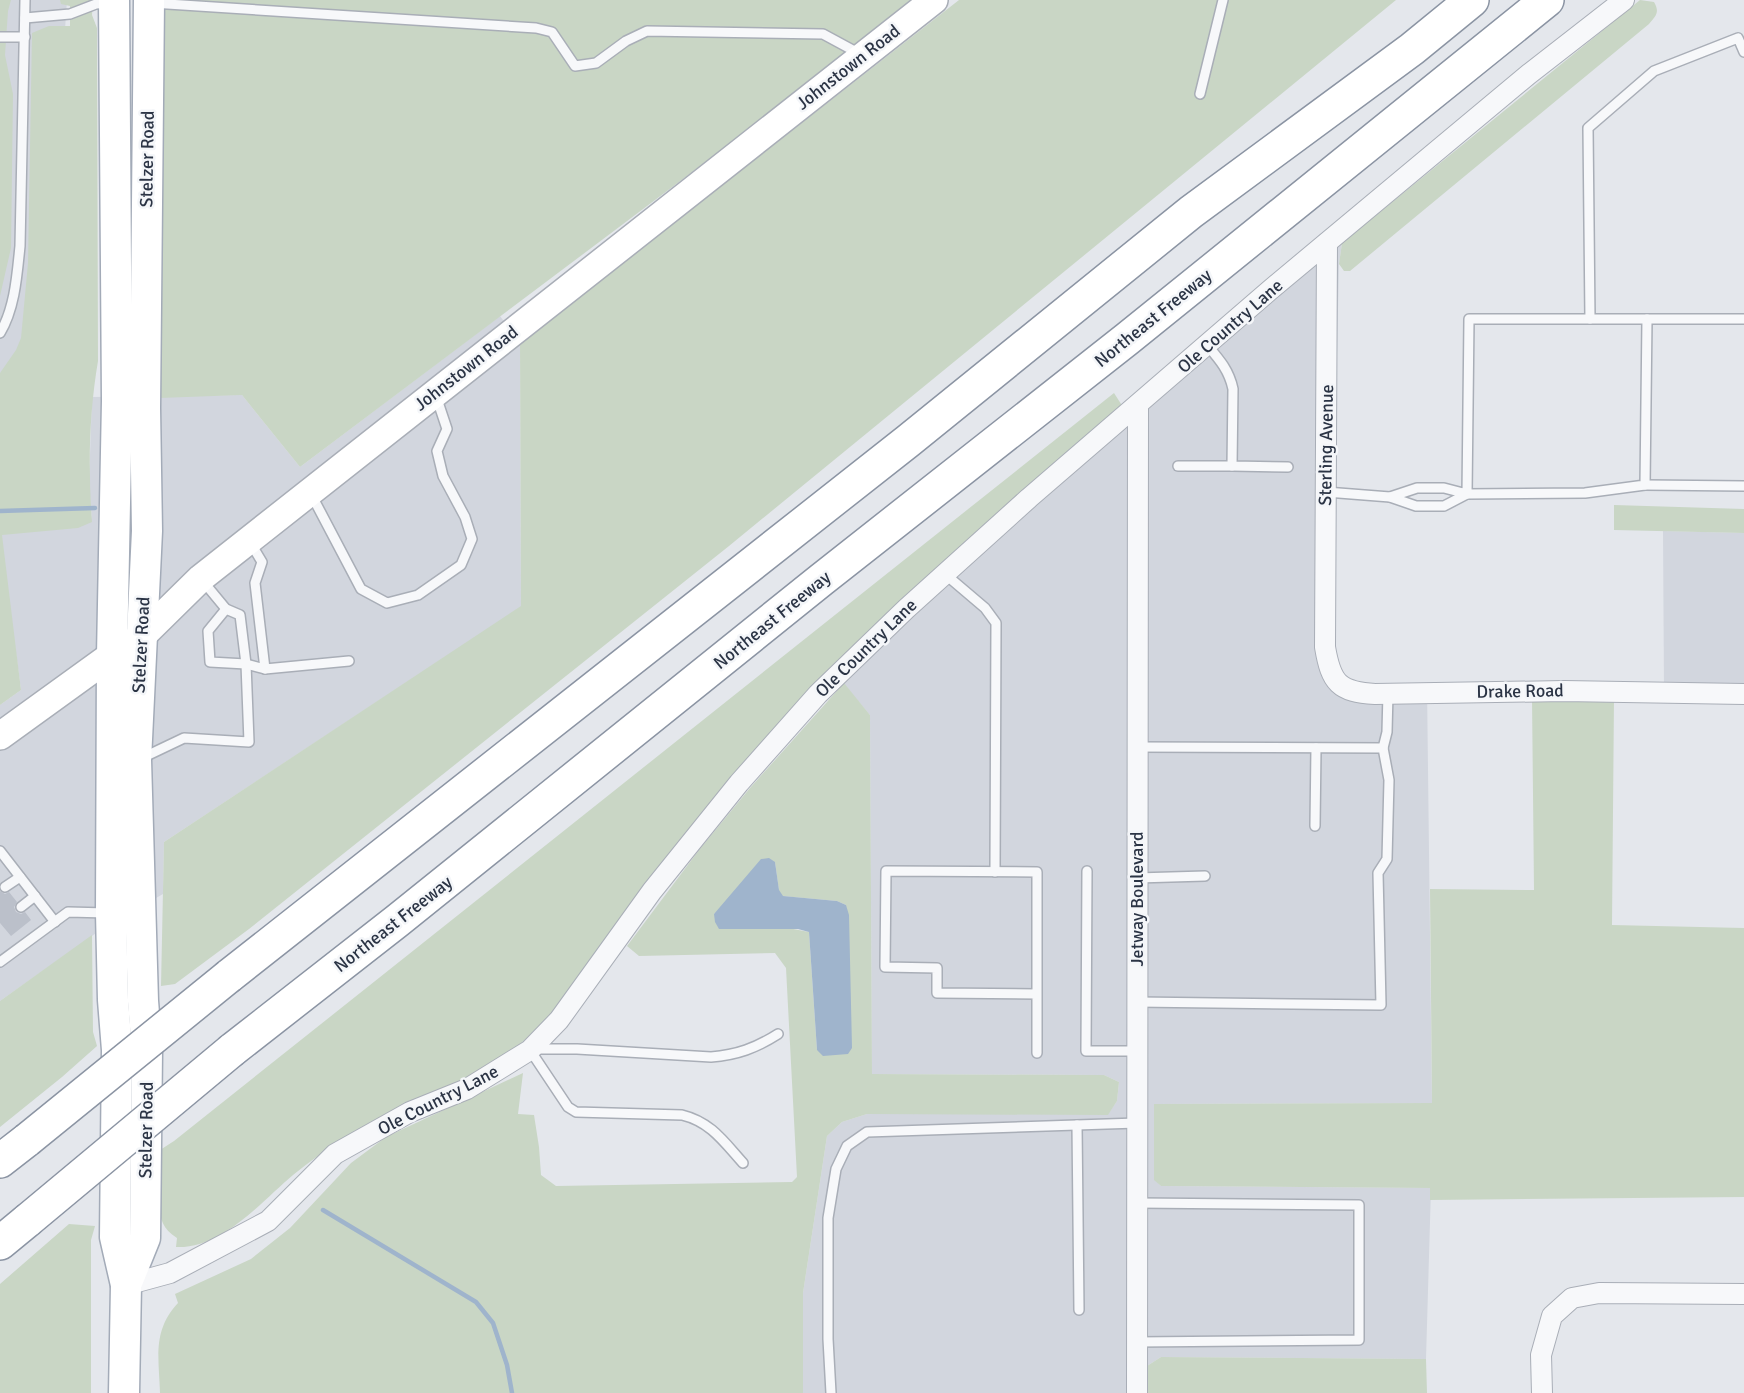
<svg xmlns="http://www.w3.org/2000/svg" width="1744" height="1393" viewBox="0 0 1744 1393" font-family="Signika,sans-serif">
<rect width="100%" height="100%" fill="#e4e7ec"/>
<!-- built -->
<g fill="#d2d6de">
<path d="M0,0h67l-7,104 5,237 27,181 -3,-39 3,-86 150,-2 58,72 200,-151 20,27 1,264 -357,235 -1,52 -64,37 -99,70v-296l21,-15 -21,-155z"/>
<path d="M1329,228l13,15 -3,21 -8,358 2,26 7,24 13,10 20,5 54,-2 5,418 -277,1 -1,75 7,7 270,2 -5,171 -265,-2 -14,9v27h-344v-100l24,-157 15,-14 25,-8h241l9,-13 2,-19 -15,-7 -232,-1 -2,-359 -38,-45 117,-111z"/>
<path d="M1663,531l81,2v160l-80,-1z"/>
</g>
<!-- green -->
<g fill="#c9d6c5" fill-rule="evenodd">
<path d="M0,0h11l-3,11 -3,44 8,39 -2,154 -11,48z"/>
<path d="M60,0h33l-1,15 5,13 1,333c-9,53 -10,107 -6,161l-14,6 -76,7 19,155 -21,15v-332l16,-23 5,-12 3,-32 4,-43 4,-230 17,-7h21v-20l-9,-2z"/>
<path d="M156,0h765l-621,467 -58,-72 -83,3z"/>
<path d="M959,0h437l-667,546 -480,383 -74,55 -14,2 3,-144 357,-236 -1,-263z"/>
<path d="M1640,0l14,2c6,10 2,14 -5,22l-299,247h-6l-5,-7 3,-21z"/>
<path d="M1114,393l9,14 -291,263 -273,334c-26,31 -57,60 -95,76 -22,10 -46,17 -67,28 -37,19 -72,41 -104,67 -32,27 -71,74 -117,72l1,-9c-24,-15 -16,-34 -16,-59 0,-5 -3,-8 -4,-13 -1,-4 0,-10 0,-14l17,-11z"/>
<path d="M1614,505l130,4v24l-130,-3z"/>
<path d="M844,683l26,32 2,359 232,1 15,7 -2,19 -9,14 -241,-1 -25,8 -15,14 -24,157v100h-643c-1,-35 -8,-62 18,-90l-3,-9 76,-35 39,-31 61,-65 35,-26 137,-64 -5,41 16,1 5,32 2,28 15,11 236,-4 5,-5 -11,-209 -11,-15 -136,3 -12,-10 72,-96 51,-62zM775,862l4,29 3,5 55,5 9,4 -29,145 -8,-118 -95,-18z"/>
<path d="M1532,698h82l-2,227 132,3v269l-314,3v-12l-269,-2 -7,-6v-76l278,-1 -2,-214 104,1z"/>
<path d="M92,935l1,97 4,14 -35,31 -62,50v-126z"/>
<path d="M69,1224l26,2 -4,14v153h-91v-109z"/>
<path d="M1161,1357l265,2 1,34h-280v-27z"/>
</g>
<!-- water -->
<path fill="#9fb4cc" d="M769,858l6,4 4,28 4,6 54,5 9,4 3,10 3,133 -4,6 -25,2 -6,-6 -8,-118 -11,-3h-79l-4,-7 -1,-8 47,-55z"/>
<g fill="none" stroke-linecap="round" stroke-linejoin="round">
<!-- stream -->
<g stroke="#9fb4cc" stroke-width="4.5">
<path d="M0,511l95,-3"/>
<path d="M323,1210l153,92 17,21 14,42 5,28"/>
</g>
</g>
<!-- building -->
<path fill="#bbc0ca" d="M0,891l5,3 4,-2 8,10 -3,5 2,5 5,2 4,-2 6,8 -20,16 -11,-13z"/>
<g fill="none" stroke-linecap="round" stroke-linejoin="round">
<defs>
<g id="lane">
<path d="M152,3l384,25 16,4 23,34 21,-3 30,-22 21,-10 176,3 37,20"/>
<path d="M25,18l45,-4 26,-10 14,-1"/>
<path d="M0,37h25"/>
<path d="M1200,94l23,-94"/>
<path d="M1590,319l-2,-191 66,-57 84,-33 6,14"/>
<path d="M1647,319h97"/>
<path d="M0,333c15,-25 17,-58 20,-87l5,-246"/>
<path d="M1207,345c12,14 22,25 26,44l-1,77 56,1"/>
<path d="M1178,466h54"/>
<path d="M1645,485l99,1"/>
<path d="M1326,492l64,5 26,9h28l23,-12"/>
<path d="M311,494l50,95 26,14 31,-8 43,-30 11,-26 -7,-22 -22,-41 -6,-25 10,-22 -11,-33"/>
<path d="M1390,497l27,-9h27l23,6 118,-1 60,-8 2,-166h-178l-2,175"/>
<path d="M250,542l12,20 -7,21 10,86"/>
<path d="M945,574l40,34 11,15 -1,249"/>
<path d="M226,609l-18,22 2,31 36,2 19,5 84,-8"/>
<path d="M1383,748l4,-16 1,-39"/>
<path d="M142,758l42,-20 65,4 -3,-78 -6,-49 -14,-6 -24,-29"/>
<path d="M1315,826l1,-78"/>
<path d="M0,851l55,71"/>
<path d="M1087,871l-1,180h51"/>
<path d="M1137,878l68,-2"/>
<path d="M5,887l15,-10"/>
<path d="M21,907l14,-11"/>
<path d="M0,962l68,-50 39,1"/>
<path d="M1037,994l-100,-1v-25l-52,-1 1,-96 151,1v181"/>
<path d="M1137,1002l244,3 -3,-132 9,-14 2,-79 -6,-32 -246,-1"/>
<path d="M533,1049h44l134,8c26,-2 45,-9 67,-23"/>
<path d="M530,1050l38,57 8,5 106,3c29,7 42,27 61,48"/>
<path d="M1077,1125l2,185"/>
<path d="M1137,1342l222,-2v-135l-222,-2"/>
<path d="M831,1393l-3,-54v-121l8,-49 11,-23 20,-14 270,-9"/>
</g>
<g id="street">
<path d="M1327,243l-2,404c6,36 14,45 50,47l189,-3 180,3"/>
<path d="M126,1285l44,-12 98,-52 67,-67 75,-42 57,-23 63,-39 29,-30 93,-129 87,-108 79,-89 88,-85 123,-111 241,-208 259,-216 95,-74"/>
<path d="M1137,1393l1,-987"/>
<path d="M1542,1393l-1,-38 11,-39 20,-18 27,-5 145,1"/>
</g>
<path id="secondary" d="M0,736l112,-81 29,-18 60,-59 733,-578"/>
<g id="primary">
<path d="M114,0l3,401 -5,254 -1,258 2,87 4,50 -2,187 11,48 -2,108"/>
<path d="M126,1285l19,-47 2,-187 -4,-50 -7,-241 11,-229 -2,-123 4,-408"/>
</g>
<g id="highway">
<path d="M229,976l679,-535 283,-229 221,-163 60,-49"/>
<path d="M232,1050l165,-129 424,-341 306,-241 420,-339"/>
<path d="M0,1161l27,-21"/>
<path d="M0,1243l28,-23"/>
</g>
</defs>
<!-- lane casing -->
<use href="#lane" stroke="#a9aeb7" stroke-width="12"/>
<!-- street casing -->
<use href="#street" stroke="#a9aeb7" stroke-width="22"/>
<!-- secondary casing -->
<use href="#secondary" stroke="#a9aeb7" stroke-width="30"/>
<!-- primary casing -->
<use href="#primary" stroke="#a3abb8" stroke-width="33"/>
<!-- highway casing -->
<use href="#highway" stroke="#8b94a3" stroke-width="36"/>
<!-- lane -->
<use href="#lane" stroke="#f7f8fa" stroke-width="9"/>
<!-- street -->
<use href="#street" stroke="#f7f8fa" stroke-width="20"/>
<!-- secondary -->
<use href="#secondary" stroke="#fff" stroke-width="27"/>
<!-- primary -->
<use href="#primary" stroke="#fff" stroke-width="30"/>
<!-- highway -->
<use href="#highway" stroke="#fff" stroke-width="33"/>
<defs>
<g id="highway-bridge">
<path d="M27,1140l202,-164"/>
<path d="M28,1220l204,-170"/>
</g>
</defs>
<!-- highway-bridge casing -->
<use href="#highway-bridge" stroke="#8b94a3" stroke-width="36" stroke-linecap="butt"/>
<!-- highway-bridge -->
<use href="#highway-bridge" stroke="#fff" stroke-width="33"/>
</g>
<g text-anchor="middle" dominant-baseline="central" stroke-width="5" stroke-linejoin="round" paint-order="stroke">
<!-- street labels -->
<g font-size="18" fill="#2b3445" stroke="#f4f6f9">
<text transform="translate(848 67) rotate(-38)">Johnstown Road</text>
<text transform="translate(147 159) rotate(-89)">Stelzer Road</text>
<text transform="translate(1153 318) rotate(-39)">Northeast Freeway</text>
<text transform="translate(1230 326) rotate(-41)">Ole Country Lane</text>
<text transform="translate(466 368) rotate(-38)">Johnstown Road</text>
<text transform="translate(1326 445) rotate(-89)">Sterling Avenue</text>
<text transform="translate(772 620) rotate(-39)">Northeast Freeway</text>
<text transform="translate(141 645) rotate(-87)">Stelzer Road</text>
<text transform="translate(866 648) rotate(-44)">Ole Country Lane</text>
<text transform="translate(1520 691) rotate(-1)">Drake Road</text>
<text transform="translate(1137 899) rotate(-90)">Jetway Boulevard</text>
<text transform="translate(393 924) rotate(-38)">Northeast Freeway</text>
<text transform="translate(438 1100) rotate(-27)">Ole Country Lane</text>
<text transform="translate(146 1130) rotate(-89)">Stelzer Road</text>
</g>
</g>
</svg>
